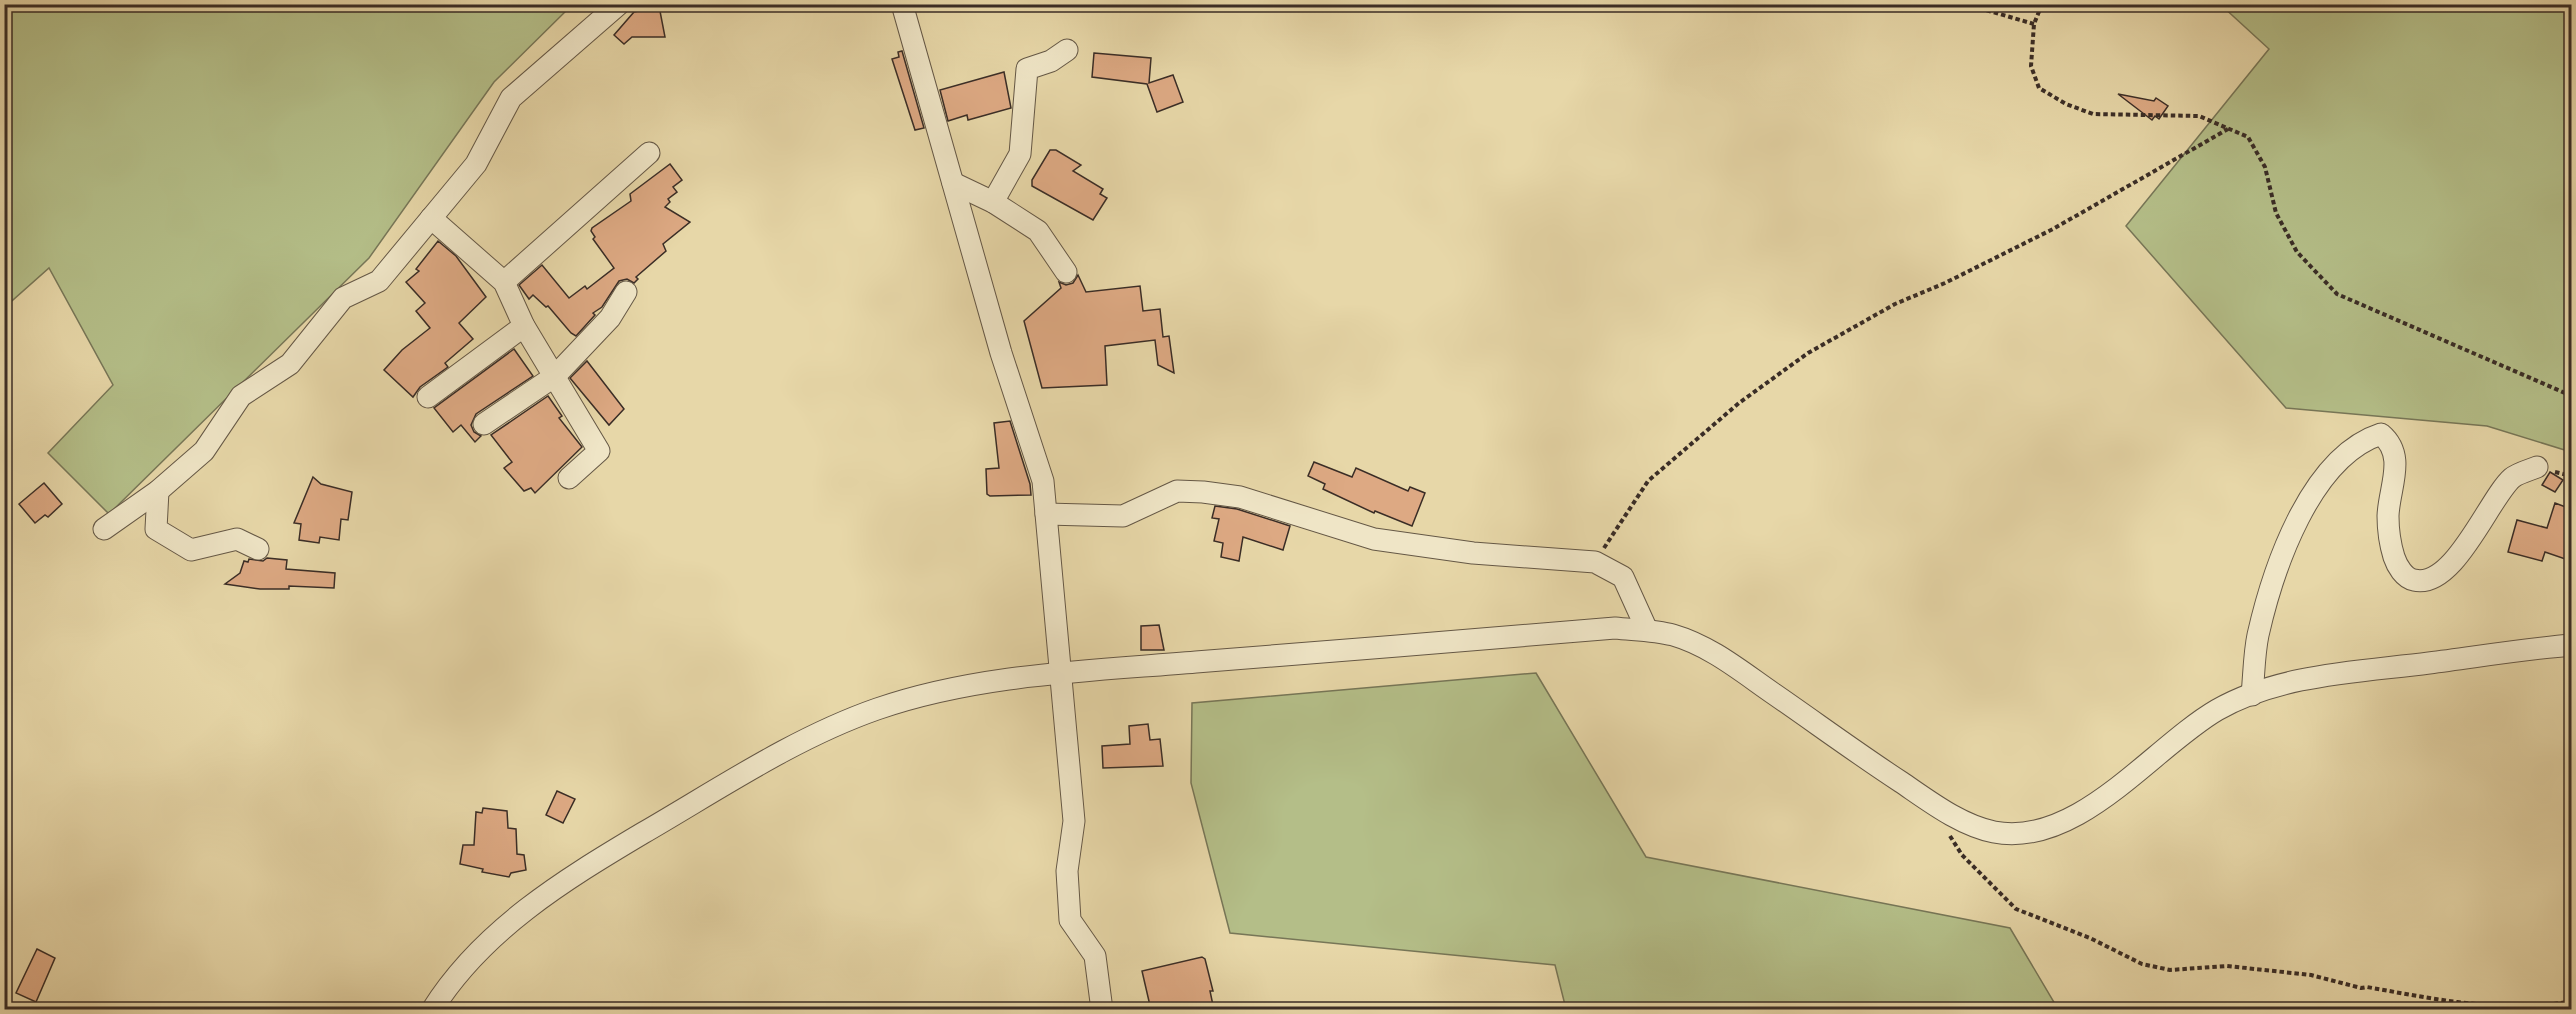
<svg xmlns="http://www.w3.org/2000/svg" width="2576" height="1014" viewBox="0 0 2576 1014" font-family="'Gentium Book Plus',serif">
<rect width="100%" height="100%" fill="#e7d7a8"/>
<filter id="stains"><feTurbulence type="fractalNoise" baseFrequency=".00333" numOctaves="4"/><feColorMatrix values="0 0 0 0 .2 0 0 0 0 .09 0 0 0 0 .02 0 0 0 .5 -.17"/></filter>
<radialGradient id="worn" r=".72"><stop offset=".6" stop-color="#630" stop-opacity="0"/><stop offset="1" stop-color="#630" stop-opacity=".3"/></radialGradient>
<!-- green -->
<g fill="#b4be88" stroke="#777657" stroke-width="1.5">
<path d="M5,5h567l-78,77 -125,176 -260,256 -61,-61 65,-68 -64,-117 -44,39z"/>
<path d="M2221,5h350v447l-84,-26 -201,-18 -160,-182 143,-177z"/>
<path d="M1536,673l110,184 364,71 48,81h-492l-11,-44 -325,-32 -39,-150 1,-80z"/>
</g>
<!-- building -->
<g fill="#dda983" stroke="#3a2d26" stroke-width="1.5">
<path d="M659,6l6,31h-33l-8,7 -10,-9 20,-23z"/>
<path d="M902,51l22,77 -9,2 -23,-71 7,-2 -1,-5z"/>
<path d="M1094,53l57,5 -2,25 24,-8 10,27 -26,10 -10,-28 -55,-7z"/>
<path d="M1004,72l7,36 -43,12 -1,-5 -19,6 -8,-31z"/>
<path d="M2118,94l36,7 2,-3 12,8 -9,13 -4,-3 -3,4z"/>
<path d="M1050,150h6l25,15 -8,6 30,18 -3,5 7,4 -14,22 -61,-34v-6z"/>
<path d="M670,164l12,16 -9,7 4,5 -9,7 2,3 -5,5 25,15 -27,22 3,7 -30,26 2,2 -4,4 -7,-4 -8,2 -17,26 -9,6 2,2 -19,21 -5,-3 -23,-27 -2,1 -13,-12 -4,4 -10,-14 23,-20 27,33 16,-12 2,3 27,-21 -21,-29 2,-2 -4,-6 1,-3 39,-27 -1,-7z"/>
<path d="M438,241l18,15 30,41 -27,26 14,16 -28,24 3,4 -28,20 -7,10 -29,-27 18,-20 28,-22 -14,-17 9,-8 -19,-21 13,-11 -3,-2z"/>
<path d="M1078,275l8,17 54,-6 3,25 17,-2 3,28 6,-1 5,37 -16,-8 -3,-25 -50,6 2,39 -65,3 -18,-67 37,-33 -2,-6 7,3 7,-2z"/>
<path d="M514,349l19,27 -57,38 -5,11 3,7 7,4 -6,6 -14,-17 -8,7 -19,-24z"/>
<path d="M587,361l37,48 -15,16 -39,-47z"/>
<path d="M548,396l14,20 -3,2 23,29 -47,46 -4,-5 -7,3 -20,-23 8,-6 -21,-27z"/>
<path d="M1010,421l20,63 1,11 -41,1 -3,-2 -1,-25 13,-1 -5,-45z"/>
<path d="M1314,462l38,15 4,-9 52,23 2,-4 15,6 -13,33 -37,-15 -1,2 -51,-24 2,-5 -17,-8z"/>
<path d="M2550,472l13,8 -8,12 -13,-7z"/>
<path d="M313,477l8,7 31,8 -4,28 -7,-1 -2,21 -19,-3 -1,6 -20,-3 2,-16 -7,-1z"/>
<path d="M44,483l18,21 -14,13 -3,-2 -10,8 -16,-19z"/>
<path d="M2555,503l16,6v52l-26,-9 -3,9 -34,-9 9,-32 30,8z"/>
<path d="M1215,506l22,3 53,17 -7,24 -40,-13 -4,24 -18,-4 2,-14 -9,-2 5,-22 -7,-1z"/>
<path d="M267,558l20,2 -1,9 49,4 -1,15 -45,-2v3h-29l-35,-5 15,-11 4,-12 4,1 1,-3 14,2z"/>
<path d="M1159,625l5,25h-23v-24z"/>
<path d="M1148,724l2,16 10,-1 3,27 -60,2 -1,-22 28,-2 -1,-18z"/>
<path d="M557,791l18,8 -12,24 -17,-8z"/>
<path d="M483,808l24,3 1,17 8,1 1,25 7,1 2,15 -15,3 -2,4 -27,-5 1,-3 -23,-5 3,-19h11l2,-33 6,1z"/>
<path d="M37,949l18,9 -19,44 -20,-9z"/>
<path d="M1202,957l3,2 8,32h-3l4,19h-63l-9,-39z"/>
</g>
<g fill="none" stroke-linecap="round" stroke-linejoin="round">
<defs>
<g id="minor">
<path d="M902,4l99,349 42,128 31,340 -7,50 3,49 25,36 7,54"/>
<path d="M953,183l40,19 45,29 28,41"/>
<path d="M993,202l27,-48 7,-85 24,-8 16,-11"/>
<path d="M431,218l73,64 20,44 75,125 -30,27"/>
<path d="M504,282l145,-129"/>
<path d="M428,397l96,-71"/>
<path d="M484,424l71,-48 55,-58 16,-26"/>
<path d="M158,491l-2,38 35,21 46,-11 21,10"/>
<path d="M1046,514l77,2 54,-25 26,1 37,5 134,42 99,14 122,9 28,15 24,53"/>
<path d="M104,529l54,-38 46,-40 37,-55 49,-32 53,-66 36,-17 97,-117 35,-66 108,-94"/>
<path d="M2252,695c2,-20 2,-41 6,-60 15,-66 52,-178 123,-201 26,22 8,53 7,82 0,14 2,28 6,41 3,9 10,21 20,23 40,10 75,-82 98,-102 6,-5 18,-8 25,-11"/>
<path d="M432,1010c50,-80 132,-130 211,-177 76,-44 151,-95 234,-124 101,-35 213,-38 319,-47 140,-11 279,-22 419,-34 19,2 40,2 58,7 38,11 69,37 101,59 42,29 84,60 127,88 28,19 59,43 93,50 84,16 158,-84 223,-122 63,-36 142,-38 212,-47 47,-6 95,-14 143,-18"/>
</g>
</defs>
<!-- minor casing -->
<use href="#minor" stroke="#655846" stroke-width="23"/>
<!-- path -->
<g stroke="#3a2d26" stroke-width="4" stroke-dasharray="4.5 3" stroke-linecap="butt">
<path d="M1965,4l69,20"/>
<path d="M2042,4l-8,20 -3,42 8,22 27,16 27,10 106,2 49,21 17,30 11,46 21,39 40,42 235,102"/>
<path d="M2555,472l17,4"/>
<path d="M1604,548l44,-67 91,-78 69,-50 87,-49 50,-21 108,-54 175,-100"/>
<path d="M1950,836l12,19 54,54 74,29 52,26 28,6 57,-4 84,9 50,13 6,-1c67,12 137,27 205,14"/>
</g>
<!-- minor -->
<use href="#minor" stroke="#efe5c6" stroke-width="21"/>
</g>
<!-- margin -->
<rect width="2576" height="1014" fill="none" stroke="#e7d7a8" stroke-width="24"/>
<rect x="6" y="6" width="2564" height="1002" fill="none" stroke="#3a2d26" stroke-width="3"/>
<rect x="12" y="12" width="2552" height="990" fill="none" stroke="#3a2d26" stroke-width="1.5"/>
<rect width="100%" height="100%" filter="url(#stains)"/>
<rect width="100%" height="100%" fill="url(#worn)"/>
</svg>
